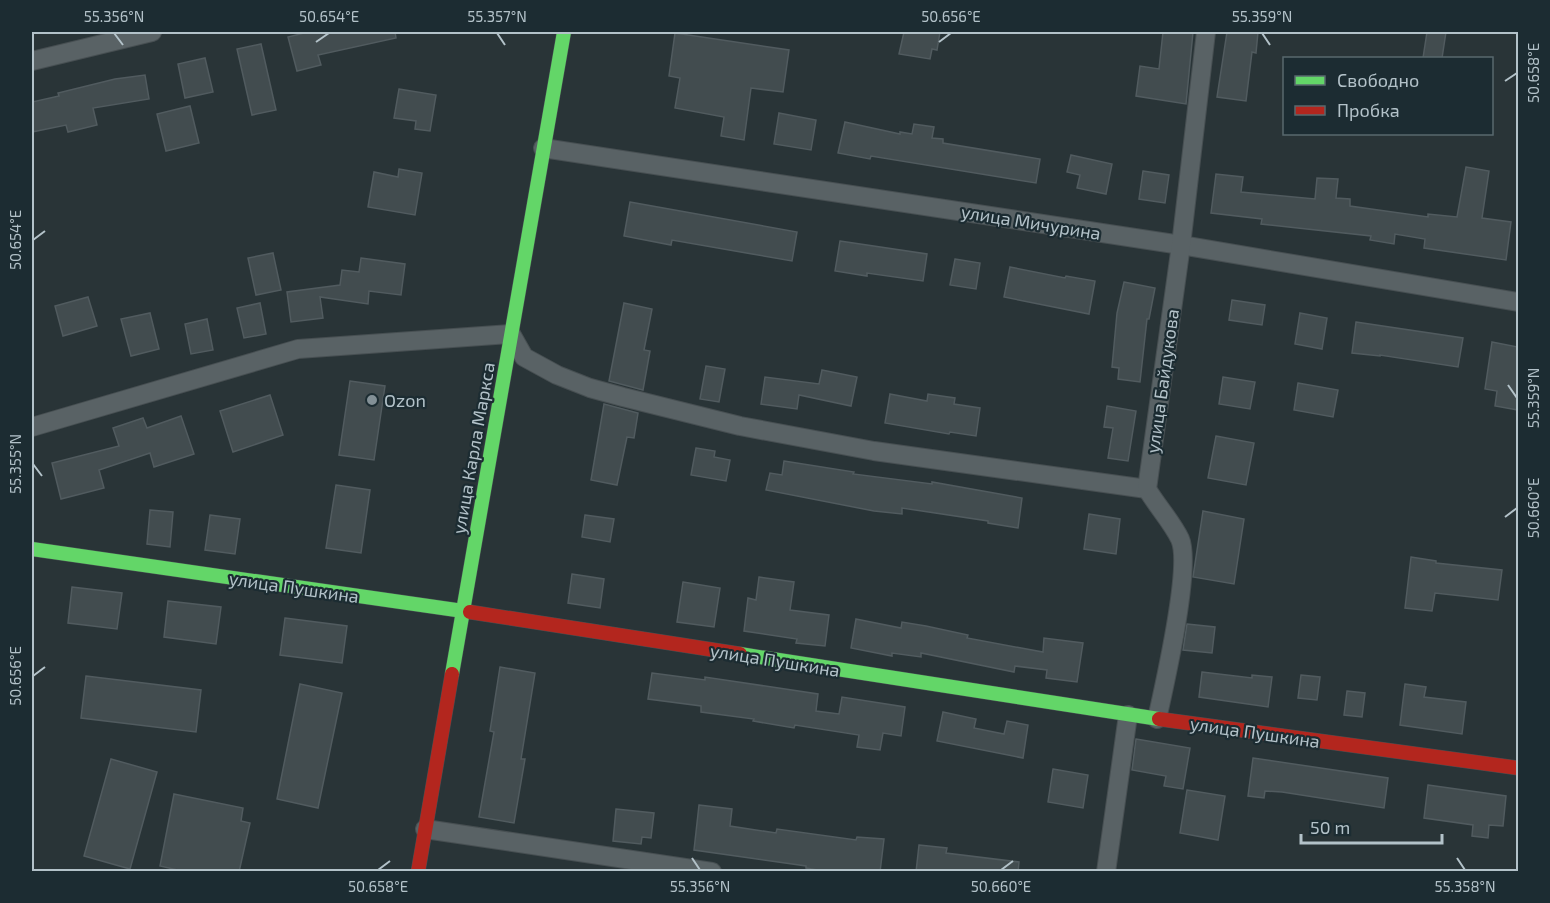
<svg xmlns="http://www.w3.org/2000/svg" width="1550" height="903" viewBox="0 0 1550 903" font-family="'Exo 2',sans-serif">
<rect width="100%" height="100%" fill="#293437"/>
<!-- building -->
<g fill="#424c4f" stroke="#515b5f" stroke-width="1.5">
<path d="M308,32h87l1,6 -78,17 3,10 -24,6 -9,-34z"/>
<path d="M904,32h36l-3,18 -5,-1 -2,10 -31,-5z"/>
<path d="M1163,32h30l-7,72 -50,-8 4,-30 19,3z"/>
<path d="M1227,32h31l-2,21 -4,-1 -6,49 -29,-4z"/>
<path d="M1427,32h19l-4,26h-19z"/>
<path d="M675,33l114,17 -6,42 -32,-4 -7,52 -23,-4 3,-19 -49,-9 5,-30 -11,-2z"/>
<path d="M261,44l15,66 -24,5 -15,-66z"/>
<path d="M205,58l8,34 -28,6 -7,-34z"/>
<path d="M145,75l4,24 -56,9 4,17 -29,7 -2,-7 -34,7v-30l27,-6 -1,-3 57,-14z"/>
<path d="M399,89l37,6 -6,36 -15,-2 1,-8 -22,-3z"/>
<path d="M190,106l9,37 -33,8 -9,-37z"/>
<path d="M779,113l37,7 -5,30 -37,-6z"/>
<path d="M845,122l55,12v-2l12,2 2,-10 20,3 -2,11 11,1v4l97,16 -4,24 -165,-27 -1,3 -32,-6z"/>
<path d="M1071,155l41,9 -6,30 -29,-6 3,-13 -13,-3z"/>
<path d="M1466,167l23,4 -7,47 29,4 -5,38 -82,-12 1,-9 -30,-5 -1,10 -24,-4 1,-4 -110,-12 1,-5 -51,-6 5,-39 27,3 -2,15 74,7 2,-21 21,1 -2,19 14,1v7l78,11v-3l29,3z"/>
<path d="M399,169l23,4 -7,42 -47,-8 6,-35 24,5z"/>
<path d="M1143,171l26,4 -4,28 -26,-4z"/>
<path d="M630,202l167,30 -5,29 -120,-21 -1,5 -47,-9z"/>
<path d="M840,241l87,13 -4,27 -56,-8v3l-32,-5z"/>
<path d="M273,253l8,37 -25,5 -8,-37z"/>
<path d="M361,258l44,6 -4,31 -32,-4 -1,13 -48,-7 3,21 -32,4 -4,-30 53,-7 2,-15 17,2z"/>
<path d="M955,259l25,4 -4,26 -26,-4z"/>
<path d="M1010,267l55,11 1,-2 29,5 -6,33 -85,-17z"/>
<path d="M1124,282l31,6 -6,31h-2l-7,63 -22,-3 1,-11 -7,-1 5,-54z"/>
<path d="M88,297l9,29 -34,10 -8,-30z"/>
<path d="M1232,300l33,5 -3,20 -33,-5z"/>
<path d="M260,303l6,31 -22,4 -7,-30z"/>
<path d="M624,303l28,6 -8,41 6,1 -7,39 -34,-9z"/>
<path d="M150,313l9,36 -28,7 -10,-37z"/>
<path d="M1300,313l27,5 -5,31 -27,-5z"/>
<path d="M207,319l6,31 -22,4 -6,-30z"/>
<path d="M1356,322l107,16 -5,29 -78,-12v1l-28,-3z"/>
<path d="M1492,342l26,5v63l-23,-4 2,-15 -12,-2z"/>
<path d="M706,366l19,3 -6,33 -19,-3z"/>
<path d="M822,370l35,7 -6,29 -52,-11 -2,14 -36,-5 4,-27 54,7z"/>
<path d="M1223,377l32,5 -5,27 -31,-5z"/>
<path d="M350,381l35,5 -11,74 -35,-5z"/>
<path d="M1298,383l40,7 -5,27 -39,-7z"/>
<path d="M890,394l37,7 1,-7 27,4 -1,6 26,4 -4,28 -26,-4 -1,2 -64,-11z"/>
<path d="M270,395l13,40 -50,17 -13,-41z"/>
<path d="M604,404l34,9 -4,25 -7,-1 -10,48 -26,-5z"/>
<path d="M1107,406l29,5 -8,50 -20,-3 5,-30 -9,-1z"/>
<path d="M181,416l13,38 -40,13 -4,-14 -51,17 5,18 -43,11 -9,-36 67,-17 -6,-18 30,-10 4,10z"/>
<path d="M1216,436l38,7 -8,42 -38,-7z"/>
<path d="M696,448l19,3 -1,6 16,3 -4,21 -35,-6z"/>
<path d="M784,461l70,11 -1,2 79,10v-2l90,16 -4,30 -30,-5v-2l-86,-13v6l-28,-3 -108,-21 4,-17 12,2z"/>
<path d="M336,485l34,5 -9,63 -35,-5z"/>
<path d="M150,510l23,2 -3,35 -23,-3z"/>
<path d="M1203,511l41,8 -10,65 -41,-7z"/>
<path d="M1089,514l31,5 -4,35 -32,-5z"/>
<path d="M210,515l30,4 -5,35 -30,-4z"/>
<path d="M585,515l29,4 -4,23 -28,-5z"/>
<path d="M1411,557l25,4v2l66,7 -4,30 -63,-7 -3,18 -27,-3z"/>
<path d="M572,574l32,5 -4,29 -32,-5z"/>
<path d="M759,577l35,5 -4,28 39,5 -4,31 -29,-3 1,-4 -53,-8 4,-33 8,2z"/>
<path d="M683,582l37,6 -6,39 -37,-5z"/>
<path d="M72,587l50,6 -5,36 -49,-6z"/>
<path d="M168,601l53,6 -5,37 -52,-7z"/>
<path d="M285,618l62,8 -5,37 -62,-8z"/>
<path d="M856,619l45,9 1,-6 24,4 42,9 -1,3 76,14 1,-14 39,5 -6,39 -31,-4 1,-8 -32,-4 -1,6 -93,-19v4l-29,-4v3l-41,-8z"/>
<path d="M1187,624l28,3 -3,26 -29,-3z"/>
<path d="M500,667l35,6 -14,86h4l-11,64 -35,-6 15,-85 -4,-1z"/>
<path d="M1202,672l50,6v-3l20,2 -4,30 -69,-10z"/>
<path d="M652,673l53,7v-3l113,17 -2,17 23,3 3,-17 63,10 -4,29 -18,-3 -3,17 -23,-3 2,-12 -64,-10 -1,3 -41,-7 1,-2 -53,-7v-6l-53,-7z"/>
<path d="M1301,675l19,2 -3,23 -19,-2z"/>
<path d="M86,676l115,14 -5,42 -115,-14z"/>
<path d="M300,684l42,9 -24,115 -41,-9z"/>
<path d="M1405,684l21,3 -2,10 42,5 -4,32 -62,-9z"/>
<path d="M1347,691l18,2 -3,24 -18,-2z"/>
<path d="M943,712l33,7 -2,9 30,6 3,-13 21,4 -5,33 -86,-17z"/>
<path d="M1136,739l54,9 -7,41 -19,-3 2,-10 -34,-6z"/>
<path d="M1253,758l135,20 -4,30 -102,-16 -17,-1 -1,7 -16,-2z"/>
<path d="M111,759l46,13 -27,97 -46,-13z"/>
<path d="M1053,769l35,6 -5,33 -35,-6z"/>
<path d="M1428,785l78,11 -3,30 -14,-1 -1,13 -16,-2 1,-11 -49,-7z"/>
<path d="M1187,790l38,6 -7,44 -38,-7z"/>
<path d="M174,794l69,14 -2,13 9,2 -11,49h-53l-26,-6z"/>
<path d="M699,805l33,4 -2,17 46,7 1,-4 79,11 1,-3 27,2 -4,33h-51l-23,-4v-2l-112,-16z"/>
<path d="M616,809l38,4 -3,25 -9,-1 -1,7 -28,-3z"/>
<path d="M919,845l28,3 -1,5 73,9 -1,10h-102z"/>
</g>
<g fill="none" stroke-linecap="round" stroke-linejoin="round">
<defs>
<g id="street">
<path d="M32,61l120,-29"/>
<path d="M543,148l638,97 337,57"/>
<path d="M32,427l266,-78 213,-15 13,23 33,18 33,13 33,9 117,29 134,25 273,38"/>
<path d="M1157,719c7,-32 35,-153 23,-180 -8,-17 -23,-33 -33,-50l34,-244 25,-213"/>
<path d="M425,829l287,43"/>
<path d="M1106,872l22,-157"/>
</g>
<g id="fast">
<path d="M32,549l438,63"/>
<path d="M740,654l419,65"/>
<path d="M452,674l112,-642"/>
</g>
<g id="jam">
<path d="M470,612l270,42"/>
<path d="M1159,719l359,49"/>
<path d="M418,872l34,-198"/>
</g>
</defs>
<!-- street casing -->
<use href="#street" stroke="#474f52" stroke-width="20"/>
<!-- fast casing -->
<use href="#fast" stroke="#474f52" stroke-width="15"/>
<!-- jam casing -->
<use href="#jam" stroke="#474f52" stroke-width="15"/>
<!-- street -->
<use href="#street" stroke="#596265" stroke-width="18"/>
<!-- fast -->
<use href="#fast" stroke="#63d668" stroke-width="14"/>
<!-- jam -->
<use href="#jam" stroke="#b3261e" stroke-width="14"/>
</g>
<!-- ticks -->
<path fill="none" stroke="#b3c2c9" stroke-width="2" d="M114,33l9,12M497,33l8,12M1262,33l8,12M316,42l13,-9M939,42l12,-9M1505,81l12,-8M33,240l12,-9M1508,385l9,13M33,464l9,12M1505,517l12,-9M33,676l12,-9M692,858l8,12M1457,858l8,12M378,870l12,-9M1001,870l12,-9"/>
<!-- markers -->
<circle fill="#839096" stroke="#1c2c32" stroke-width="2" cx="372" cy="400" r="6"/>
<g text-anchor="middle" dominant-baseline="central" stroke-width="4.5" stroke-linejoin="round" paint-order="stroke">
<!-- street labels -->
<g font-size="18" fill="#b3c2c9" stroke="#1c2c32">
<text transform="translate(1031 222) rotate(9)">улица Мичурина</text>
<text transform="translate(1162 381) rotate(-82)">улица Байдукова</text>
<text transform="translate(473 448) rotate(-80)">улица Карла Маркса</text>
<text transform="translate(294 587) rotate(8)">улица Пушкина</text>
<text transform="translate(775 660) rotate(9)">улица Пушкина</text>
<text transform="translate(1255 732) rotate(8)">улица Пушкина</text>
</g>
<!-- poi labels -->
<g font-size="18" fill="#b3c2c9" stroke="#1c2c32" text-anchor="start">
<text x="384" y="400">Ozon</text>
</g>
</g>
<!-- border -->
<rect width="1550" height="903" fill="none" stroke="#1c2c32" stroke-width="66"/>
<!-- legend -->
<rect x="1283" y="57" width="210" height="78" fill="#1c2c32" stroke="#58686e" stroke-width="1.5"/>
<rect x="1295" y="76" width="30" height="9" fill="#63d668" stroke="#58686e" stroke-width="1.5"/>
<text x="1337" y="87" font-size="18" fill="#b3c2c9">Свободно</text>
<rect x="1295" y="106" width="30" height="9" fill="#b3261e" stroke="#58686e" stroke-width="1.5"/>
<text x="1337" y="117" font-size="18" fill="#b3c2c9">Пробка</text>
<!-- scale -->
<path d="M1301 834v9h141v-9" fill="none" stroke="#b3c2c9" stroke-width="3"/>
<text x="1310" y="834" font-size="18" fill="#b3c2c9" stroke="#1c2c32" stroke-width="4.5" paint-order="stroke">50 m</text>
<rect x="33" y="33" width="1484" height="837" fill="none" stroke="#b3c2c9" stroke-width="2"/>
<g font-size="15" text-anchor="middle" fill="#b3c2c9">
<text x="114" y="22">55.356°N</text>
<text x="329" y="22">50.654°E</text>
<text x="497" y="22">55.357°N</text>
<text x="951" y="22">50.656°E</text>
<text x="1262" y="22">55.359°N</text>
<text transform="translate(1534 73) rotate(-90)" y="5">50.658°E</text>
<text transform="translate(16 240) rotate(-90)" y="5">50.654°E</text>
<text transform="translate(1534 398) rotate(-90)" y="5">55.359°N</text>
<text transform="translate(16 464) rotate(-90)" y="5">55.355°N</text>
<text transform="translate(1534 508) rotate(-90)" y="5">50.660°E</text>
<text transform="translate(16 676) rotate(-90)" y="5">50.656°E</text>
<text x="378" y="892">50.658°E</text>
<text x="700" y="892">55.356°N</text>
<text x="1001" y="892">50.660°E</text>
<text x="1465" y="892">55.358°N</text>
</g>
</svg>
